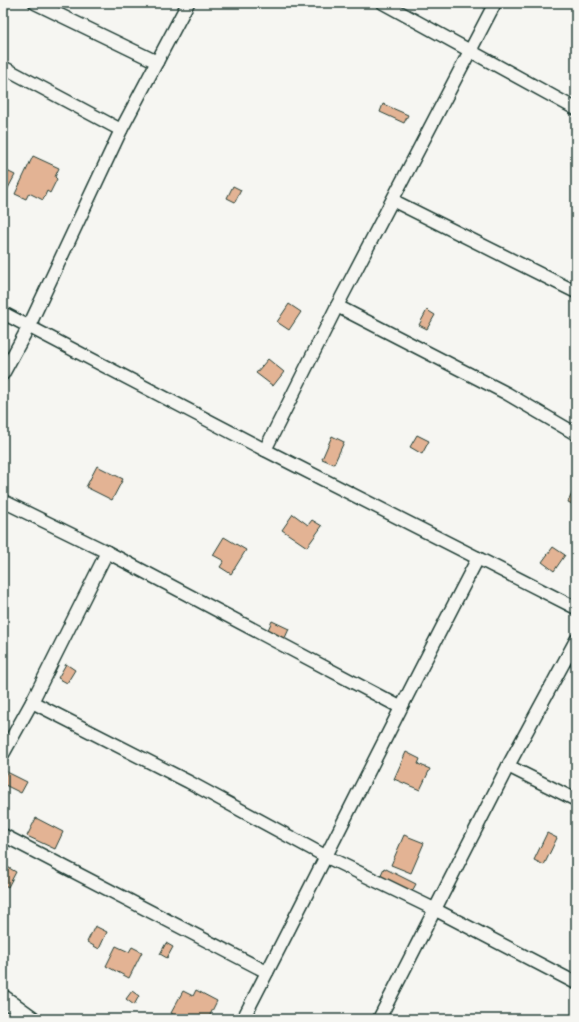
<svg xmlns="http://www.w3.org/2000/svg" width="579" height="1022" viewBox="0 0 579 1022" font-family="Dekko,sans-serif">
<rect width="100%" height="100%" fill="#f6f6f2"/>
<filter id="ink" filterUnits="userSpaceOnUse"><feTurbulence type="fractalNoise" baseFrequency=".025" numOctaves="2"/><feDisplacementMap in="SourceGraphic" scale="8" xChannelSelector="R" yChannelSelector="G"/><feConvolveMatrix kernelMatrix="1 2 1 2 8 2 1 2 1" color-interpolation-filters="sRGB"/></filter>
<g filter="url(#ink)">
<!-- building -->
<g fill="#e3b394" stroke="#1f3d34">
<path d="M383,104l25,11 -4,8 -24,-11z"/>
<path d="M33,156l26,12 -4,9 2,2 -7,14 -3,-2 -4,9 -14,-7 -3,6 -11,-5z"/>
<path d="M5,170l10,5 -9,17 -3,-2z"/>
<path d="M233,186l8,4 -6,12 -8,-4z"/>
<path d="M289,304l12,8 -12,18 -12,-8z"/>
<path d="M427,310l8,5 -8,14 -8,-4z"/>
<path d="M268,359l16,13 -11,14 -17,-13z"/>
<path d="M417,435l12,6 -7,13 -12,-7z"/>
<path d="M332,436l12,6 -10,22 -12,-5z"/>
<path d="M97,466l26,13 -11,21 -26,-13z"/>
<path d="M576,485v21l-8,-4z"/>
<path d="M293,514l15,11 4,-5 10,6 -15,21 -25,-17z"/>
<path d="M224,537l22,13 -15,24 -11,-7 4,-6 -11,-6z"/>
<path d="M553,547l12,8 -11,16 -12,-9z"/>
<path d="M272,621l17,8 -5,11 -17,-8z"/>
<path d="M66,664l9,6 -8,13 -9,-5z"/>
<path d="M406,752l14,7 -2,5 12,5 -10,21 -26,-11z"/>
<path d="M7,772l20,10 -6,11 -18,-9v-5z"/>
<path d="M36,818l27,14 -8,17 -28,-13z"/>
<path d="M547,833l10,5 -13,27 -10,-5z"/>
<path d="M404,835l20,8 -13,30 -20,-8z"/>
<path d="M4,865l12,7 -8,15 -5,-3z"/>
<path d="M384,868l32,16 -6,11 -31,-16z"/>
<path d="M95,926l12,6 -8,17 -12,-7z"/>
<path d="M166,943l7,4 -6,11 -7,-4z"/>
<path d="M116,946l13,6 3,-5 10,5 -13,26 -23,-12z"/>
<path d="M196,990l21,11 -9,18h-27l-10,-6 12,-22 10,5z"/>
<path d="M132,991l7,5 -5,9 -8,-6z"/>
</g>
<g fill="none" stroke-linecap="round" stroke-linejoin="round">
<defs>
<g id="minor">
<path d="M35,3l122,59"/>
<path d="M383,3l193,106"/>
<path d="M3,67l118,63"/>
<path d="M394,201l182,91"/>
<path d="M337,306l169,87 70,41"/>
<path d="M3,313l262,137 311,158"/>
<path d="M3,374l26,-48 92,-196 67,-127"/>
<path d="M265,450l72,-144 158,-303"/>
<path d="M3,501l104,51 293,155"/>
<path d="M32,702l157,80 138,75 107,52 142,74"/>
<path d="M3,754l29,-52 75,-150"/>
<path d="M508,766l68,34"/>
<path d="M3,835l264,137"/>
<path d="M243,1019c79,-153 155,-308 235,-461"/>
<path d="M379,1019l129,-253 68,-126"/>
</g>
<path id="tertiary" d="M3,998l29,21"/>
</defs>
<!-- minor casing -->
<use href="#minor" stroke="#1f3d34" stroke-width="15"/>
<!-- tertiary casing -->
<use href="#tertiary" stroke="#1f3d34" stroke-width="19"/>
<!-- minor -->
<use href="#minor" stroke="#f6f6f2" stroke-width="12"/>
<!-- tertiary -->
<use href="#tertiary" stroke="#f6f6f2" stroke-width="16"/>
</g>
</g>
<!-- margin -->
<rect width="579" height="1022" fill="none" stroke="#f6f6f2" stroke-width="16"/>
<rect x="8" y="8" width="563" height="1006" fill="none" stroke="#1f3d34" stroke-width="1.5" filter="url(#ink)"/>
</svg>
